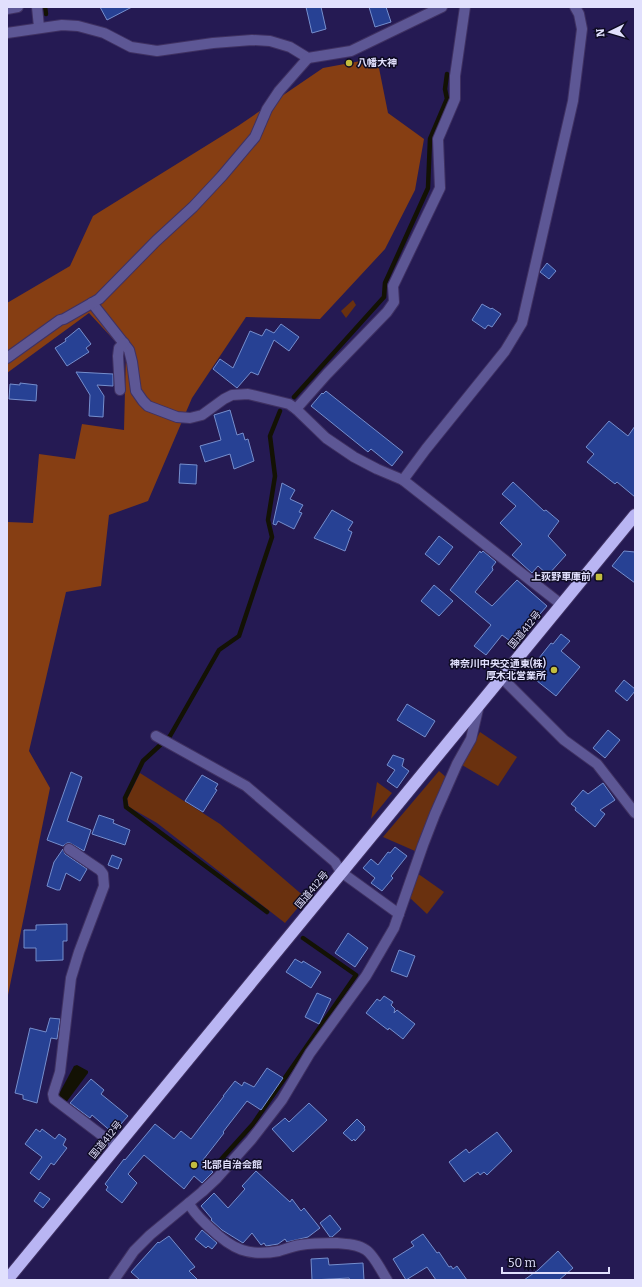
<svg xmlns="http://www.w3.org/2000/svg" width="642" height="1287" viewBox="0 0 642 1287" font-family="Bitter,'Noto Sans JP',serif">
<rect width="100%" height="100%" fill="#251a53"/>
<!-- green -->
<g fill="#6a310f">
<path d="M353,300l3,5 -10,13 -5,-7z"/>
<path d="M480,732l37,25 -19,29 -36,-21z"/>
<path d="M439,771l8,7 -32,73 -32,-14z"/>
<path d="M140,773l80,51 86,74 -21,25 -128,-100 -28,-16 -2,-8z"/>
<path d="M377,782l15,11 -21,26z"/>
<path d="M417,873l27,19 -17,22 -19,-18z"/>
</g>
<!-- forest -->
<path fill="#863e13" d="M377,58l11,55 36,26 -9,51 -30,59 -65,70 -74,-2 -54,81 -44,103 -39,14 -8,71 -35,6 -37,159 21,37 -43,212v-478l26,1 6,-69 36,5 7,-35 42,6 2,-77 -37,-40 -82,60v-70l63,-37 23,-50 145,-90 85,-58z"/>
<!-- water -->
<path fill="#131204" d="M77,1065l11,6v2l-23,31 -4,-4 -2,-6 15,-28z"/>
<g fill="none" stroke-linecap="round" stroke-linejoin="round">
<!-- stream -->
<g stroke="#131204" stroke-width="4.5">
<path d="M45,7l1,7"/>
<path d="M294,397l90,-100 1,-14 43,-95 2,-49 17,-40 -2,-10 2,-15"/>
<path d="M267,912l-141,-105 -1,-9 18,-37 27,-25 49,-86 20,-14 33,-99 -4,-17 7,-44 -5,-40 10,-25"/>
<path d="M216,1165l37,-41 103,-149 -53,-37"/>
</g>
</g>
<!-- building -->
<g fill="#274194" stroke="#758ecd">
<path d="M100,7h32l-25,13z"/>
<path d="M306,7h15l5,22 -14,4z"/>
<path d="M369,7h17l5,15 -16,5z"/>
<path d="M547,263l9,8 -7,8 -9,-7z"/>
<path d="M482,304l9,5 1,-1 9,6 -9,13 -4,-2 -3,4 -13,-9z"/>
<path d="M281,324l18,13 -10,14 -15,-11 -16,35 -7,-3 -14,16 -24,-19 7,-10 13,9 17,-37 12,5 4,-7 8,4z"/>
<path d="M79,328l12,16 -5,4 3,4 -22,14 -12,-18 11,-7 -1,-2 3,-2z"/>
<path d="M76,372l37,2v12l-16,-1 7,11 -1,21 -14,-1 1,-21z"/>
<path d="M20,383l17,2 -1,16 -27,-2 1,-15 10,1z"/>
<path d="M326,391l77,61 -11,14 -21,-17 -3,3 -57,-46 11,-13 1,1z"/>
<path d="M230,410l7,25 6,-2 2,7 3,-1 6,22 -20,8 -4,-15 -25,8 -5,-16 21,-6 -7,-25z"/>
<path d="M609,421l19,15 7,-10v71l-18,-15 -2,2 -28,-22 7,-8 -8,-7z"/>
<path d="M180,464l17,1 -1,19 -17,-1z"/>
<path d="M513,482l31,29 2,-1 13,11 -11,15 18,19 -18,20 -10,-9 -6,7 -20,-18 10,-11 -22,-21 16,-17 -14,-12z"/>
<path d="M282,483l13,7 -5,9 13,6 -4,7 3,1 -8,16 -16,-8 -2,4 -3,-1z"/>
<path d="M332,510l21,12 -5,8 4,2 -7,19 -31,-13z"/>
<path d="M439,536l14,11 -14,18 -14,-11z"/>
<path d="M480,551l1,2 2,-2 13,11 -4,5 1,3 -18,22 17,14 25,-26 30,26 -33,38 -12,-9 -16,20 -12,-9 17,-21 -41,-35z"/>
<path d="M624,551l11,1v31l-23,-17z"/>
<path d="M434,585l19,16 -14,15 -18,-15z"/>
<path d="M561,634l9,7 -9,10 19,16 -24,29 -29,-23 24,-30 2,1z"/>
<path d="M624,680l11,9v2l-8,10 -12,-10z"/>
<path d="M407,704l28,17 -10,16 -28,-17z"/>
<path d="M608,730l12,10 -15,18 -12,-10z"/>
<path d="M393,755l11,4 -2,7 7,5 -12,17 -10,-7 8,-11 -8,-5z"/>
<path d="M71,772l11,5 -15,44 24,9 -7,21 -14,-8h-3l-4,3 -16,-6z"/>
<path d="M202,775l16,9 -3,5 2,1 -14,22 -18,-11z"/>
<path d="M603,783l12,17 -15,10 5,4 -10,13 -20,-17 1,-2 -5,-4 12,-14 5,4z"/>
<path d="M99,815l15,5 -1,3 17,7 -5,15 -33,-11z"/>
<path d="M395,847l12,9 -16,20 2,2 -11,13 -11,-8 4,-5 -12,-10 8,-9 7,6 10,-13 2,1z"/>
<path d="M63,849l2,5 22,15 -7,12 -14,-8 -6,17h-3l-10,-4 7,-24z"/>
<path d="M112,855l10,4 -4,10 -10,-4z"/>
<path d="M67,924v17h-4v19l-27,1v-13h-12v-18h12v-5z"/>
<path d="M348,933l20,15 -13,19 -20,-14z"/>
<path d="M399,950l16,6 -8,21 -16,-6z"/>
<path d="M295,959l7,4 1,-2 18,11 -10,16 -25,-16z"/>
<path d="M317,993l14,6 -12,25 -14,-7z"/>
<path d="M384,996l9,6 -2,3 4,4 -1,4 3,-3 18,14 -12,15 -14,-11 -1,2 -22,-17 11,-14 3,2z"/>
<path d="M50,1018l10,1 -3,20 -6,-1 -14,65 -14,-4v-4l-8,-2 15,-65 16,4z"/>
<path d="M267,1068l16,10 -22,32 -14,-9 -24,31 1,1 -21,27 7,6 -2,2 5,4 -11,11 -8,-7 -10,13 -40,-34 -16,19 9,9 -15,20 -16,-13 2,-3 -3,-3 19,-25 1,1 30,-36 19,15 7,-8 10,8 33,-43h-1l12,-15 7,5 2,-4 10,5z"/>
<path d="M91,1079l13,11 -3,4 27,22 -15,17 -21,-18 -2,3 -20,-15z"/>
<path d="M309,1103l18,17 -34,32 -21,-23 13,-11 4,4z"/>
<path d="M357,1119l8,8 -1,1 1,2 -10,11 -1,-2 -2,2 -9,-8z"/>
<path d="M36,1129l4,3 2,-3 13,10 4,-5 7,5 -3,6 4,3 -13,17 -3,-2 -12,17 -9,-7 12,-16 -17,-13z"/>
<path d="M497,1132l15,19 -25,24 -3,-3 -4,3 -2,-3 -14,10 -15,-20 17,-13 3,4z"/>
<path d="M256,1171l34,31 2,-3 9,12 3,-3 16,20 -12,9 -21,5 -2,-3 -7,5 -12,2 -2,-3 -3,2 -9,-12 -9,10 -21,-13 -11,-10 1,-1 -11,-13 13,-13 14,15 17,-19 -3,-3z"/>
<path d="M40,1192l10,7 -7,9 -9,-7z"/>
<path d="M330,1215l11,14 -9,8h-2l-10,-14z"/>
<path d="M202,1230l15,13 -5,6 -4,-3 -2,2 -11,-9z"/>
<path d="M423,1234l14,19 2,-1 10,15 2,-1 2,3 4,-3 10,14h-31l-9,-13 -21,13 -13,-21 21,-13 -3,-4z"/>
<path d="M169,1236l26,31 -6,4 9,9h-58l-9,-8 27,-30 1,1z"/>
<path d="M558,1251l15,17 -14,12h-35l14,-10z"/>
<path d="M328,1258l1,7 34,-2 1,17h-14l-1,-2 -37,2 -1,-21z"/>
</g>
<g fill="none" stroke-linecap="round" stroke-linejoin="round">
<defs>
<g id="street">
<path d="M37,7l2,20"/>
<path d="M7,9l11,-2"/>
<path d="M7,33l55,-8 16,1 26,7 27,14 26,4 56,-8 39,-3 18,1 20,6 18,11 43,-7 91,-44"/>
<path d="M92,303l37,47 3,12 4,29 7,10 5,5 29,11 13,1 12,-3 22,-16 8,-4 16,-1 41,10 7,5 30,29 28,19 23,12 26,11"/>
<path d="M7,358l53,-38 4,-1 35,-20 57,-58 37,-34 29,-31 33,-39 12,-28 12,-18 29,-33"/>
<path d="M120,390l-2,-34 1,-8 5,-5"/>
<path d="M296,409l31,-35 60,-62 7,-10 -1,-16 47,-98 -2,-49 17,-40v-23l10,-69"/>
<path d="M562,605l-159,-125 23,-31 79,-98 17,-28 51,-222 9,-72 -3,-15 -4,-7"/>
<path d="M502,678l62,62 33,24 38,49"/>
<path d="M156,736l90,50 89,76 6,10 58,42"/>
<path d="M69,849l31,21 3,4 1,12 -25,66 -8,26 -11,94 -7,22 1,5 62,47"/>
<path d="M189,1203c4,10 13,17 21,25 22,21 38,29 69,23 7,-2 14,-5 21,-6 12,-2 24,-2 37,-2 10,1 21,1 29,7 8,5 16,22 21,30"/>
<path d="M114,1280l20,-29 16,-16 52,-43 15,-14 34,-38 31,-40 28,-47 56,-77 28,-48 29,-83 12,-31 22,-50 14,-25 8,-34"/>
</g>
<path id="highway" d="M7,1280l628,-765"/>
</defs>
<!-- street casing -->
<use href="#street" stroke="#3f3162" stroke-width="12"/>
<!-- highway casing -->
<use href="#highway" stroke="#3f3162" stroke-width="14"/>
<!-- street -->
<use href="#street" stroke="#5d5795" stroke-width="10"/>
<!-- highway -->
<use href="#highway" stroke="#b9b5f3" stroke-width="12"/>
</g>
<!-- markers -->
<g fill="#c2bd3f" stroke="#0e0b23" stroke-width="1.5">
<circle cx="349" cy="63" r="4"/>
<rect x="595" y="573" width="8" height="8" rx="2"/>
<circle cx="554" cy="670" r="4"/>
<circle cx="194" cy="1165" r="4"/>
</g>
<g text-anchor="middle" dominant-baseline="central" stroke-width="3" stroke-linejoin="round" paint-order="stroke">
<!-- poi labels -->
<g font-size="10" font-weight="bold" fill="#e1e0fd" stroke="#0e0b23" text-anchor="start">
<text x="357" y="63">八幡大神</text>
<text x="591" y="577" text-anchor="end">上荻野車庫前</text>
<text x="546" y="664" text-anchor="end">神奈川中央交通東(株)<tspan x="546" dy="12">厚木北営業所</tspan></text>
<text x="202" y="1165">北部自治会館</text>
</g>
<!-- street labels -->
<g font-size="10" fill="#e1e0fd" stroke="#0e0b23">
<text transform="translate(525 630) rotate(-51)">国道412号</text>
<text transform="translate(312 890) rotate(-50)">国道412号</text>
<text transform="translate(106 1140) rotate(-51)">国道412号</text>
</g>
</g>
<!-- border -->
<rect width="642" height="1287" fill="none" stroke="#e1e0fd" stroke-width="16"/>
<!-- north arrow -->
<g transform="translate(610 32) rotate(265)" stroke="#0e0b23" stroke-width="3" paint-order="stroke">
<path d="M0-3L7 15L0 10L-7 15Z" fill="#e1e0fd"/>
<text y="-6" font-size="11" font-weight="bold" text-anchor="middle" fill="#e1e0fd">N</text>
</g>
<!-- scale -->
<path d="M502 1267v6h107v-6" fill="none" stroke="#e1e0fd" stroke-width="2"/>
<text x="508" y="1267" font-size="12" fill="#e1e0fd" stroke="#0e0b23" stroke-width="3" paint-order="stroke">50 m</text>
</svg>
